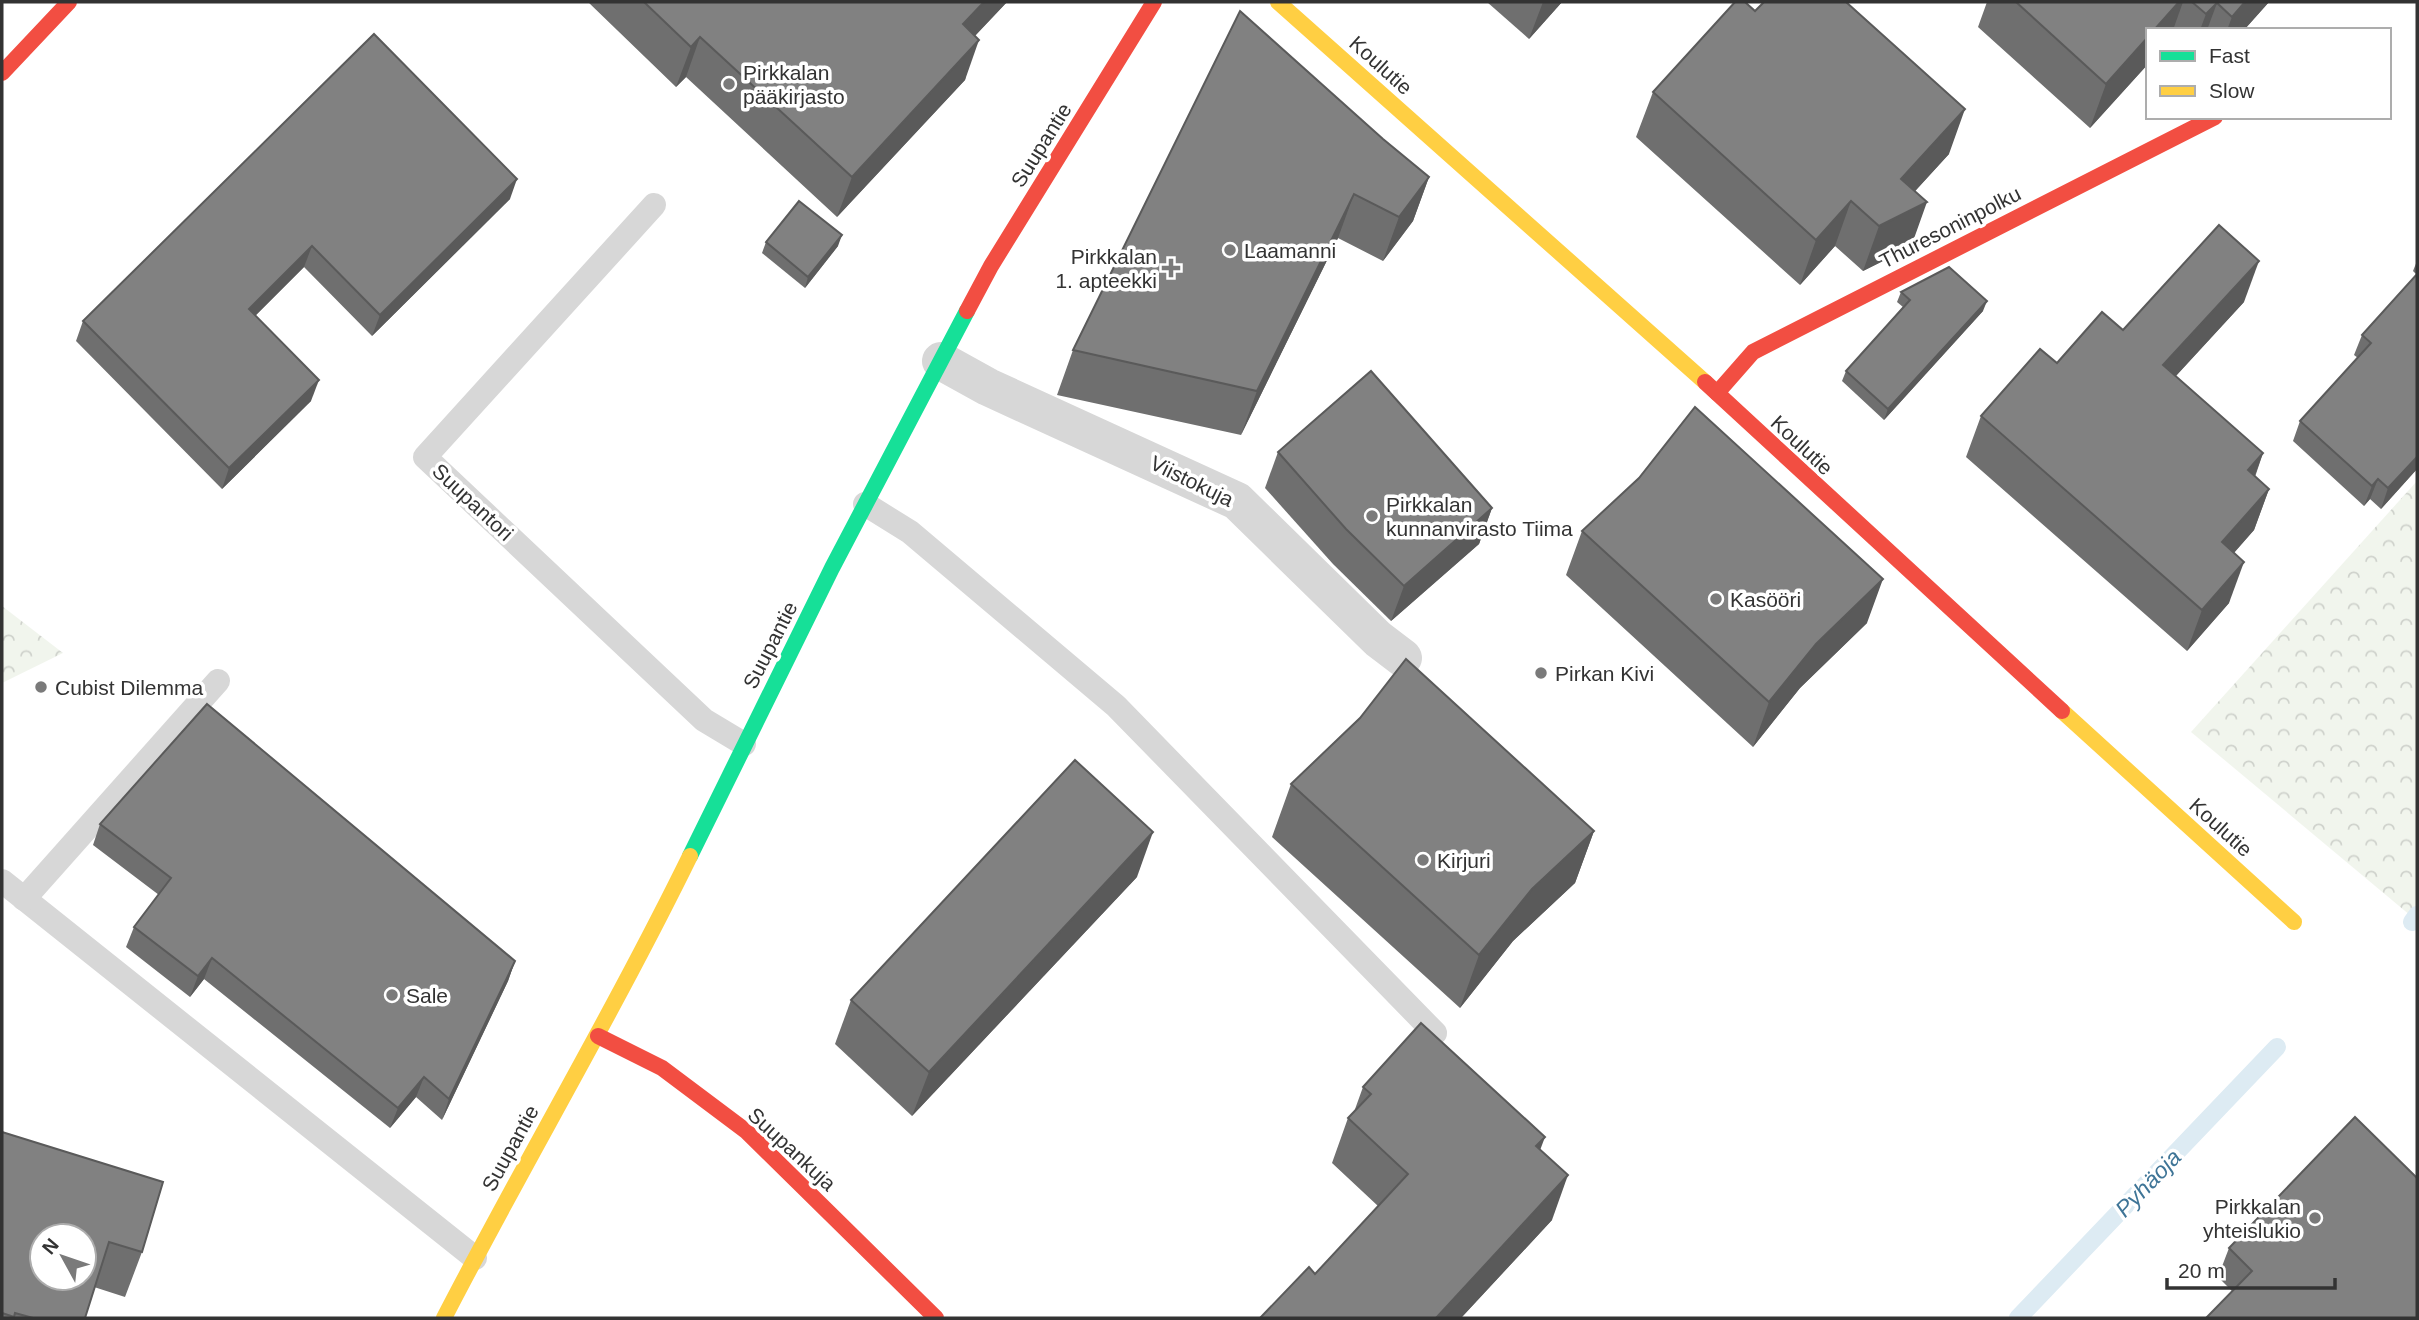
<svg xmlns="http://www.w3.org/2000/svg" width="2419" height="1320" viewBox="0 0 2419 1320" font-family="Helvetica,sans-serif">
<defs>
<pattern id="forest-crowns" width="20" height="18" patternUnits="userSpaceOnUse" patternTransform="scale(1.75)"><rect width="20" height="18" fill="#f1f5ed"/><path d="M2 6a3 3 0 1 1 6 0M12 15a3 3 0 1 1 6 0" fill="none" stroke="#cfd2cc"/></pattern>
</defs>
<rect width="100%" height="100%" fill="#fff"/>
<!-- forest -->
<g fill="url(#forest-crowns)">
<path d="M2417,481v440l-226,-189z"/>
<path d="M2,606l61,47 -61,30z"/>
</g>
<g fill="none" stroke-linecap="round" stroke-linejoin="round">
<!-- stream -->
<g stroke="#ddebf3" stroke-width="18">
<path d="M2412,922l5,-7"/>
<path d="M2018,1318l259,-271"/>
</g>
<!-- lane -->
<g stroke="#d7d7d7" stroke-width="24">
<path d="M654,205l-229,252 279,263 40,24"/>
<path d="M865,504l45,28 206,174 319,327"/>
<path d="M2,881l473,377"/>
<path d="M24,899l194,-218"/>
</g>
<!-- street -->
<path stroke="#d7d7d7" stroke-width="38" d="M941,361l47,26 249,114 141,138 25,19"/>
<!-- fast -->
<path stroke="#16e098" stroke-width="16" d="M690,856l142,-288 135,-257"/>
<!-- slow -->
<g stroke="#ffcf43" stroke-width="16">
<path d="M1278,2l427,380"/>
<path d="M2062,711l232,211"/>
<path d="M444,1318c80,-155 169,-305 246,-462"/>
</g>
<!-- jam -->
<g stroke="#f24e42" stroke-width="16">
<path d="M2,73l67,-71"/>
<path d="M967,311l24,-45 163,-264"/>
<path d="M1705,382l357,329"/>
<path d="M1717,393l36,-41 462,-235"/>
<path d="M598,1036l64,32 84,63 190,187"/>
</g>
</g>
<!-- wall -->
<g fill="#6f6f6f">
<path d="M588,2h419l-32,34 -10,44 -128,137 -151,-140 -10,10z"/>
<path d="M1487,2h75l-33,37z"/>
<path d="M1987,2h282l-25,28h-96v34l-58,64 -112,-101z"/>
<path d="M1755,11l194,143 -34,37 -4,56 -48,24 -28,-25 -35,39 -164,-148 17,-45z"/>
<path d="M374,34l136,165 -138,137 -68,-69 -49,49 56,85 -89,88 -146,-148 7,-20z"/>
<path d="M1383,139l46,38 -16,44 -30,40 -45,-23 -97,197 -184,-40 16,-45z"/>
<path d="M766,242l72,4 -33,42 -43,-35z"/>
<path d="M2417,261v208l-36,40 -11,-10 -6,7 -71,-65 7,-20 58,-63 -4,-3 8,-20 55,-60 -4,-4z"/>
<path d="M1901,292l82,19 -99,109 -42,-39 4,-10 57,-64 -6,-5z"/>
<path d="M2244,302l-68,74 87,77 -8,24 14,12 -15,41 -20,23 -5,50 -42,48 -221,-194 15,-41 76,-53 66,-33z"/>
<path d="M1278,452l214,56 -13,36 -88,77 -58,-57 -68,-76z"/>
<path d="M1639,478l228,145 -67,65 -47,59 -187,-172 16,-44z"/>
<path d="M1291,784l303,47 -19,52 -62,58 -53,67 -188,-171z"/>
<path d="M100,824l415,137 -7,20 -66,139 -26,-23 -26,31 -186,-149 -14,18 -64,-50 8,-20 25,-32 -66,-50z"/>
<path d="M1137,877l-225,239 -77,-72 16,-44z"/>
<path d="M1363,1087l177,63 12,70 -91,98h-201l55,-44 63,-68 -46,-43 16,-45 6,-6z"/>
<path d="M2,1132l140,120 -17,45 -31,-10 -9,31h-83z"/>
<path d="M2417,1178l-185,113 -14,-14 11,-29z"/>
</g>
<!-- shaded-wall -->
<g fill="#5a5a5a">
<path d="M984,2h23l-59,62 15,-40z"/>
<path d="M1543,2h19l-33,37z"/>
<path d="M2179,2h4l-10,28h-19z"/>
<path d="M2245,2h24l-25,28h-17l5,-13z"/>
<path d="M2217,3l-10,27h-7l6,-16z"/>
<path d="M700,37l-14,40 -10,10 15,-40z"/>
<path d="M2148,37v27l-58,64 16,-44z"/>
<path d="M979,40l-14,40 -128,137 15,-40z"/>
<path d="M1965,109l-16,45 -63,69 41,-21 -16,45 -48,24 16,-45 22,-47z"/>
<path d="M1429,177l-16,44 -30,40 16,-44z"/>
<path d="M517,179l-7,20 -138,137 8,-21z"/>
<path d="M1354,194l-16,44 -97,197 16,-44z"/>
<path d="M1851,201l-16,45 -35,39 16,-45z"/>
<path d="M842,235l-4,11 -33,42 3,-11z"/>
<path d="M312,246l-8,21 -63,63 8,-21z"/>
<path d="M2259,261l-15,41 -96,104 15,-41z"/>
<path d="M1987,301l-4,10 -99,109 4,-11z"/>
<path d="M319,380l-8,21 -89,88 7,-21z"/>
<path d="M2263,453l-15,41v-24z"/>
<path d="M2417,457v12l-36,40 7,-21z"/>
<path d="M2378,479l-8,20 -6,7 8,-20z"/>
<path d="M2269,489l-15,41 -47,53 15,-41z"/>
<path d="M1492,508l-13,36 -88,77 13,-35z"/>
<path d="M2244,562l-15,41 -42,48 15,-41z"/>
<path d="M1883,579l-16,44 -67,65 -47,59 16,-45 47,-58z"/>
<path d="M1594,831l-19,52 -62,58 -53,67 19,-53 53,-66z"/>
<path d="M1153,832l-16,45 -225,239 17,-44z"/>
<path d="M212,958l-8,21 -14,18 8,-21z"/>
<path d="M515,961l-7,20 -66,139 7,-21z"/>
<path d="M424,1077l-8,20 -26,31 8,-20z"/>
<path d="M1545,1137l-17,45 8,-36z"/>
<path d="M1568,1175l-16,45 -91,98h-25z"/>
</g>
<!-- building -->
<g fill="#818181" stroke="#5a5a5a" stroke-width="2" fill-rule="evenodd">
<path d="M644,2h340l-21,22 16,16 -127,137 -152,-140 -9,10z"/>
<path d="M1735,2h10l10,9 9,-9h82l119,107 -64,70 26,23 -48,24 -28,-25 -35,39 -163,-148z"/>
<path d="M2016,2h163l-25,28h-6v7l-42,47z"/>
<path d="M2192,2h53l-13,15 -15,-14 -11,11z"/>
<path d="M1240,11l143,128 46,38 -30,40 -45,-23 -97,197 -184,-41z"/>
<path d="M374,34l143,145 -137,136 -68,-69 -63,63 70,71 -90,88 -146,-147z"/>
<path d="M799,201l43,34 -34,42 -42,-35z"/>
<path d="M2219,225l40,36 -96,104 100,88 -15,17 21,19 -47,53 22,20 -42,48 -221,-194 59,-67 17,14 45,-51 21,18z"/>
<path d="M1949,267l38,34 -99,108 -42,-38 64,-71 -9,-8z"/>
<path d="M2417,274v183l-29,31 -10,-9 -6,7 -72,-65 71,-78 -9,-8z"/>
<path d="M1371,371l121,137 -88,78 -58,-57 -68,-77z"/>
<path d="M1695,407l188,172 -67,65 -47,58 -187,-171 57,-53z"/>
<path d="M1406,659l188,172 -62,58 -53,66 -188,-171 69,-66z"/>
<path d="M207,704l308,257 -66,138 -25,-22 -26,31 -186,-150 -14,18 -64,-49 37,-49 -71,-54z"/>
<path d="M1075,760l78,72 -224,240 -78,-72z"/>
<path d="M1421,1023l124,114 -9,9 32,29 -132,143h-176l49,-51 6,7 93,-100 -60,-56 23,-24 -8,-7z"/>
<path d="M2355,1117l62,61v140h-211l46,-47 -23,-23z"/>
<path d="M2,1132l161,50 -21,70 -33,-10 -24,76h-52l-18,-5 -1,4 -12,-4zM42,1236h42v42h-42z"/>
</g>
<!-- markers -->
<g fill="#7a7a7a" stroke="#fff" stroke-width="2.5">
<circle cx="729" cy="84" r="7"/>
<circle cx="1230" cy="250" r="7"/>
<path d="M1167.5 257.5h7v7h7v7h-7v7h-7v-7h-7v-7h7z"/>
<circle cx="1372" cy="516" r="7"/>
<circle cx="1716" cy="599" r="7"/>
<circle cx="1541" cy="673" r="7"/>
<circle cx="41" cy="687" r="7"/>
<circle cx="1423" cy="860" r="7"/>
<circle cx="392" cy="995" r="7"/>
<circle cx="2315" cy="1218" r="7"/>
</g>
<g text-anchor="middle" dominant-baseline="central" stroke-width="7" stroke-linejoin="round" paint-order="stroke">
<!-- street labels -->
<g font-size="21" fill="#333" stroke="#fff">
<text transform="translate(1381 65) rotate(42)">Koulutie</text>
<text transform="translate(1041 145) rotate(-58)">Suupantie</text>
<text transform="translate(1950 227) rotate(-27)">Thuresoninpolku</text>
<text transform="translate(1802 445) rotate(43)">Koulutie</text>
<text transform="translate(1192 481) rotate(26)">Viistokuja</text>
<text transform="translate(473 502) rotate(43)">Suupantori</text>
<text transform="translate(770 645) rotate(-63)">Suupantie</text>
<text transform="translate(2221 827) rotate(42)">Koulutie</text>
<text transform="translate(510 1148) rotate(-61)">Suupantie</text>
<text transform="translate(792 1149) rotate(43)">Suupankuja</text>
</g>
<!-- poi labels -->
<g font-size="21" fill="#333" stroke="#fff" text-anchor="start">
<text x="743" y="72">Pirkkalan<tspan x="743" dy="24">pääkirjasto</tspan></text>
<text x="1244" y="250">Laamanni</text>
<text x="1157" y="256" text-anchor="end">Pirkkalan<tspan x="1157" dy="24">1. apteekki</tspan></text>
<text x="1386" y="504">Pirkkalan<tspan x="1386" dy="24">kunnanvirasto Tiima</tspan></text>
<text x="1730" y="599">Kasööri</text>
<text x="1555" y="673">Pirkan Kivi</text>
<text x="55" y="687">Cubist Dilemma</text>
<text x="1437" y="860">Kirjuri</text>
<text x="406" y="995">Sale</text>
<text x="2301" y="1206" text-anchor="end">Pirkkalan<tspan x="2301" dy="24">yhteislukio</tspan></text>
</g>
<!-- water labels -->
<g font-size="23" font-style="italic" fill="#3f7597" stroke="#fff">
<text transform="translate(2148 1183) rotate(-46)">Pyhäoja</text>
</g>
</g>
<!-- border -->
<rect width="2419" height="1320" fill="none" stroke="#333333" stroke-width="7"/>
<!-- legend -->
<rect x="2146" y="28" width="245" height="91" fill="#ffffff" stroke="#adadad" stroke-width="2"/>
<rect x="2160" y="51" width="35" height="10" fill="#16e098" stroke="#adadad" stroke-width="2"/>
<text x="2209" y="63" font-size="21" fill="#333333">Fast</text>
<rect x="2160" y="86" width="35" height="10" fill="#ffcf43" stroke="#adadad" stroke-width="2"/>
<text x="2209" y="98" font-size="21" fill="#333333">Slow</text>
<!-- north arrow -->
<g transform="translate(63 1257) rotate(310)"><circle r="33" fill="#ffffff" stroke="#adadad" stroke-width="2"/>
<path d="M0-5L12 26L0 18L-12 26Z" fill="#7a7a7a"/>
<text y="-10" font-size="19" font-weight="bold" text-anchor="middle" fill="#333333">N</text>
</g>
<!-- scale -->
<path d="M2167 1278v10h168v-10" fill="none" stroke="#333333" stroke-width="3.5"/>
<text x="2178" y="1278" font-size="21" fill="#333333" stroke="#ffffff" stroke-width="5" paint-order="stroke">20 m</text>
</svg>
